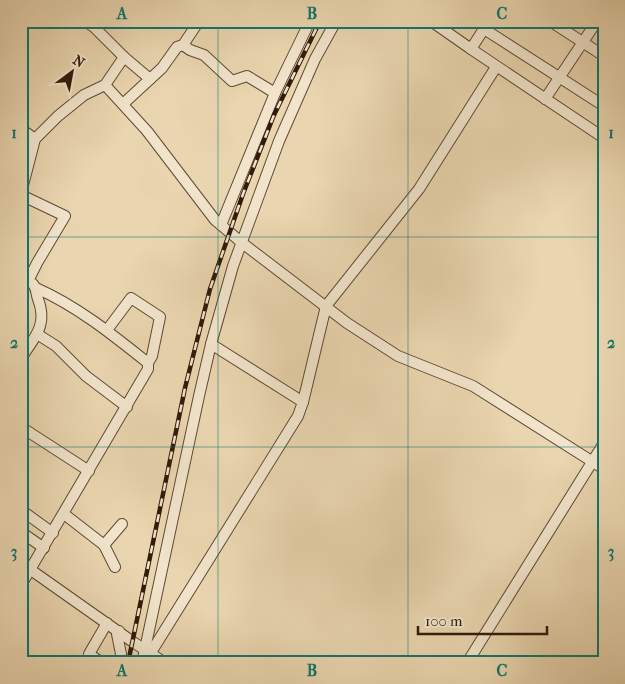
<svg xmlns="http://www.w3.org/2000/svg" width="625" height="684" viewBox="0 0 625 684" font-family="'IM FELL French Canon',serif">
<rect width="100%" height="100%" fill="#e9d5af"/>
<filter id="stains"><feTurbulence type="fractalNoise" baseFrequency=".004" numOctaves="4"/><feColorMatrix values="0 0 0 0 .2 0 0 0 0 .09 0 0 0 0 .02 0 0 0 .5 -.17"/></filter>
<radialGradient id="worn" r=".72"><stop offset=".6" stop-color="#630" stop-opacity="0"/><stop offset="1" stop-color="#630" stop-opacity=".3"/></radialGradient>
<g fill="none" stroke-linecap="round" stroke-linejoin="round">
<defs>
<g id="street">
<path d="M431,21l40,28 18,-28"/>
<path d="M550,21l54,35"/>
<path d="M21,29l5,-8"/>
<path d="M484,29l120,77"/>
<path d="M183,45l7,5 14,5 28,26 15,-5 28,17"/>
<path d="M471,49l133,89"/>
<path d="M124,57l26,22"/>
<path d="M105,85l42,46 68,89 26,22 106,81 51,33 75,30 131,83"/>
<path d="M545,99l52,-78"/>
<path d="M123,104l39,-36 15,-21 6,-2 16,-24"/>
<path d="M21,129l14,10"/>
<path d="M21,193l14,-54 23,-23 26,-21 21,-10 19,-28 -30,-30 -9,-6"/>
<path d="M21,195l44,21 -28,47 -8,16 -8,-2"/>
<path d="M221,225l54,-132 35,-72"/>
<path d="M107,330l24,-32 29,19 -8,39 -4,7"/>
<path d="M37,334l19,12 30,30 41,31"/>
<path d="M211,344l92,58"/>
<path d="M21,358c14,-21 27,-33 17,-59 -2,-5 -1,-10 -5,-15"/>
<path d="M21,427l68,44"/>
<path d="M21,510l32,23"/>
<path d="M64,514l40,31 11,22"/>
<path d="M21,532l23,16"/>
<path d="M104,545l18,-21"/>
<path d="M21,563l112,79 32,21"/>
<path d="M21,585l127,-216v-6c-35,-28 -71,-57 -112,-75"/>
<path d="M119,631l-2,3 4,20 -2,9"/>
<path d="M150,654l148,-238 5,-14 23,-96 93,-117 77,-122"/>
<path d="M102,663l-13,-9 18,-31"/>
<path d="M142,663l57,-267 12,-52 22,-78 46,-125 36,-82 21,-38"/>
<path d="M467,663l137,-220"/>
</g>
</defs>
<!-- street casing -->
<use href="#street" stroke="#5f4a32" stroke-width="12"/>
<!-- street -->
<use href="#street" stroke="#f1e4cb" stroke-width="10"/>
<defs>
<path id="rail" d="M128,663l57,-275 25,-99 33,-95 31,-79 46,-94"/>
</defs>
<!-- rail casing -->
<use href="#rail" stroke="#311b09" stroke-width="4.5"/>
<!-- rail -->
<use href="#rail" stroke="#f1e4cb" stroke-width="2.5" stroke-dasharray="8" stroke-linecap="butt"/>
</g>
<!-- grid -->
<path fill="none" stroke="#0f766e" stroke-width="1" stroke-opacity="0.55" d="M218,21v642M408,21v642M21,237h583M21,447h583"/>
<!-- margin -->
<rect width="625" height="684" fill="none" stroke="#e9d5af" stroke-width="55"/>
<!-- north arrow -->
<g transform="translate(72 72) rotate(32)" stroke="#f1e4cb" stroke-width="4" paint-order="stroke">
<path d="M0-4L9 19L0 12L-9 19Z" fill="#311b09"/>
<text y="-8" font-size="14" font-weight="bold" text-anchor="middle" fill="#311b09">N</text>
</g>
<!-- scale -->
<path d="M418 626v8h129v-8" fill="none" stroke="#311b09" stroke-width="2.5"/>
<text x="425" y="626" font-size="15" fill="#311b09" stroke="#f1e4cb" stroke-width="4" paint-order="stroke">100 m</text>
<rect x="28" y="28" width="570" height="628" fill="none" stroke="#0f766e" stroke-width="2"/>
<g font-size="16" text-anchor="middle" font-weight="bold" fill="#0f766e">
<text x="122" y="19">A</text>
<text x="312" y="19">B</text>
<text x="502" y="19">C</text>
<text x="14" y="138">1</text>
<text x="611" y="138">1</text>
<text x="14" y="348">2</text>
<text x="611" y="348">2</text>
<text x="14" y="557">3</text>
<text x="611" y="557">3</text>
<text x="122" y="676">A</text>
<text x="312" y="676">B</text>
<text x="502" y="676">C</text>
</g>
<rect width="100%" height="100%" filter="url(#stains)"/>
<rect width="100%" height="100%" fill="url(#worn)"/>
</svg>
